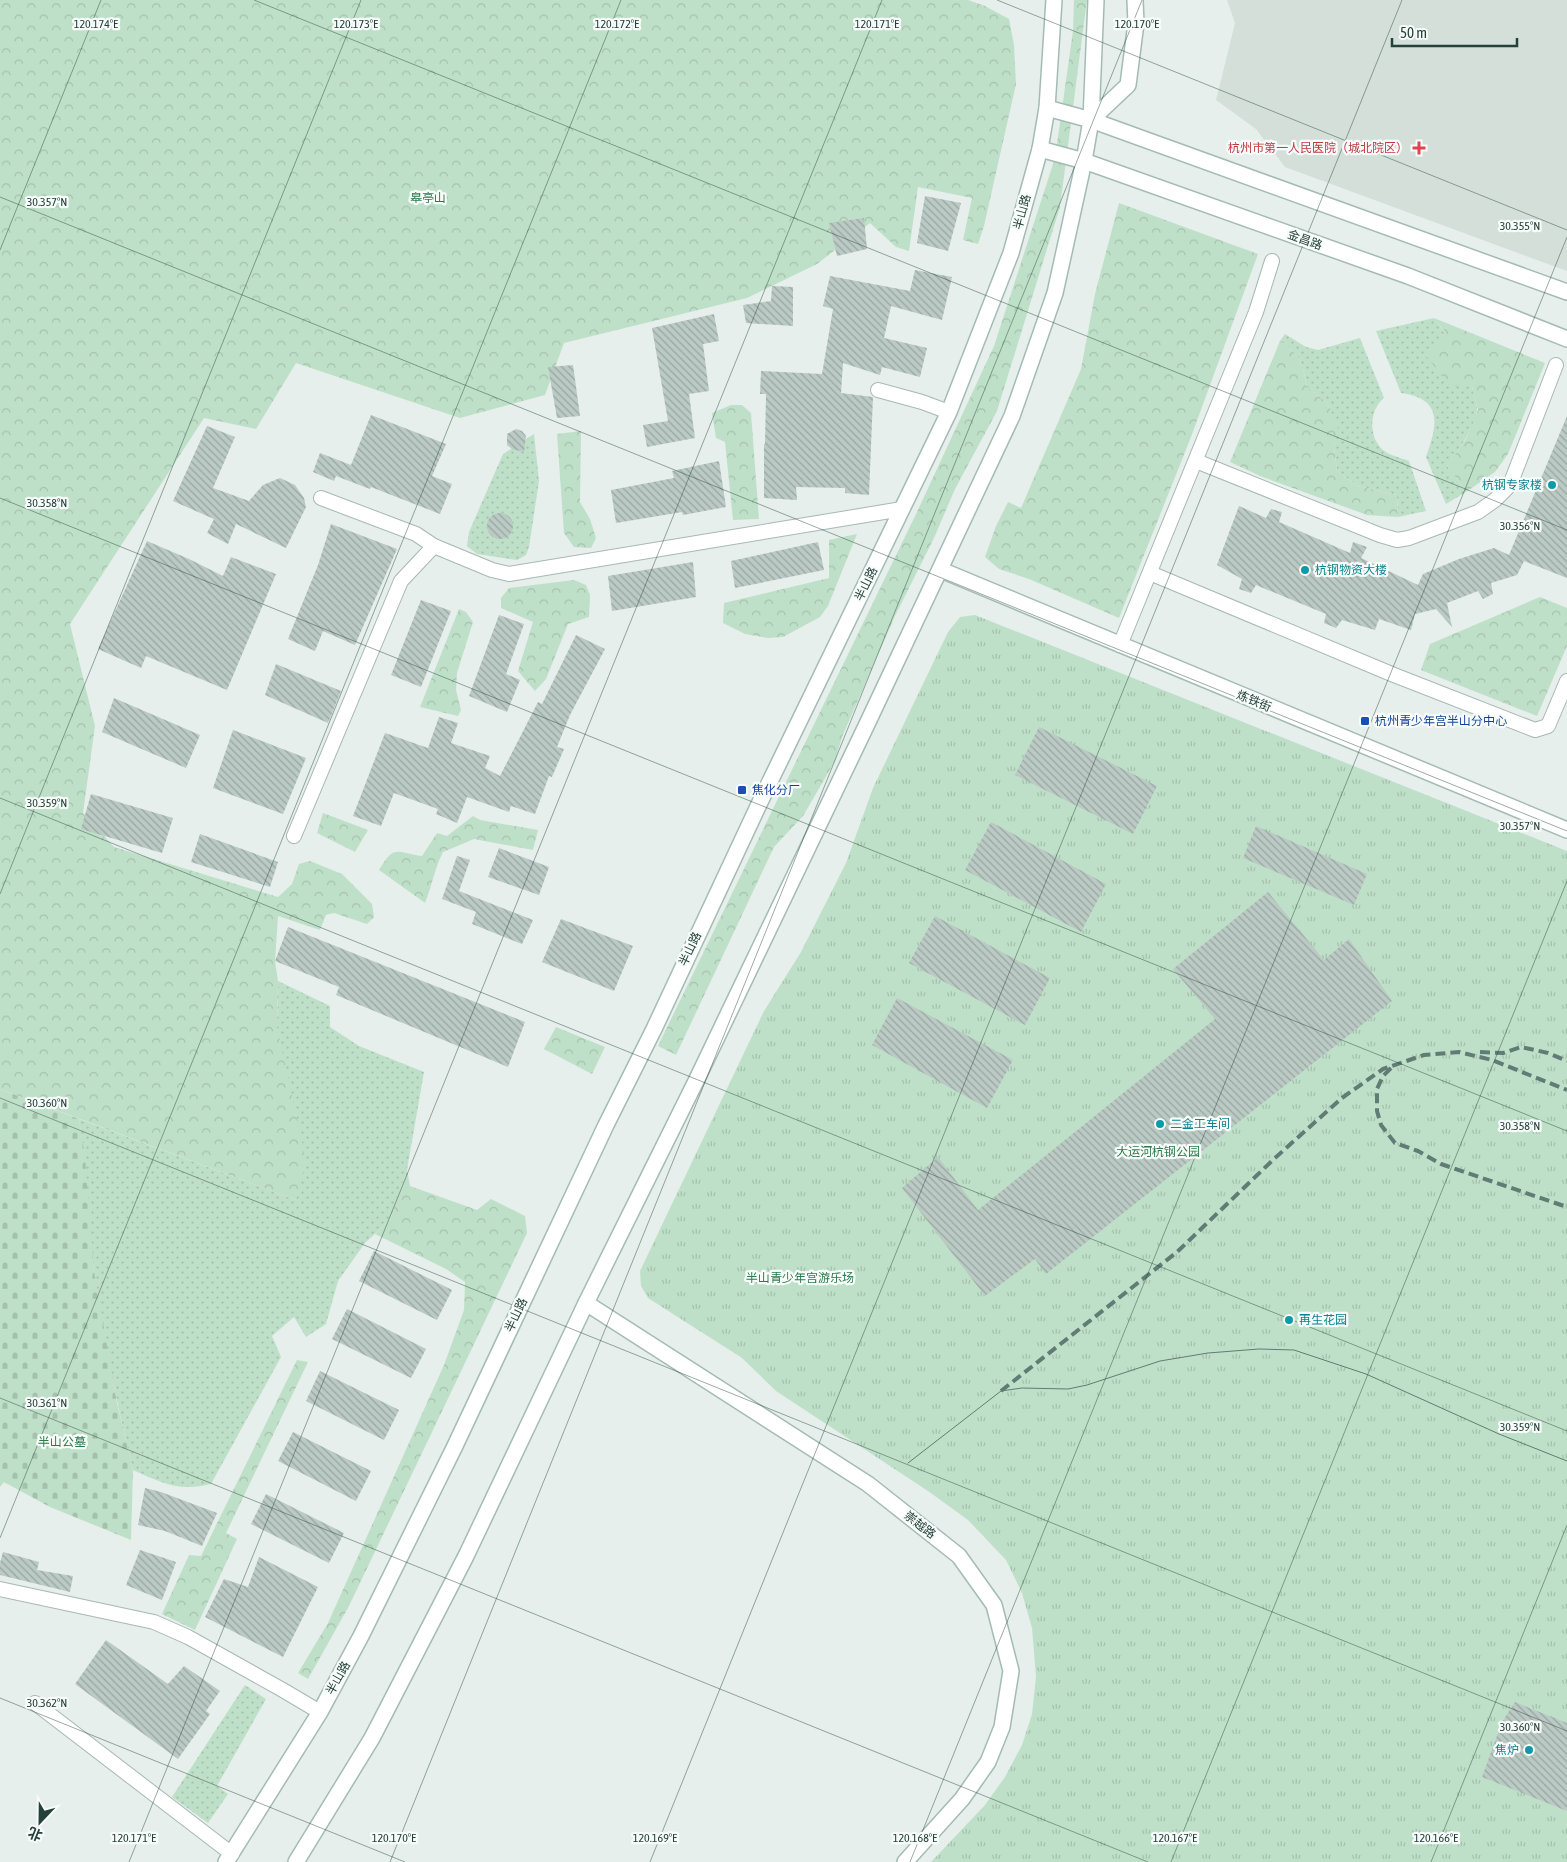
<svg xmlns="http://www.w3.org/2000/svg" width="1567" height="1862" viewBox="0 0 1567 1862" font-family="'Asap Condensed','Noto Sans SC',sans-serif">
<defs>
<pattern id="grass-dots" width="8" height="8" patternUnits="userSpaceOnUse" patternTransform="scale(1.25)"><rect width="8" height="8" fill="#bfe0c8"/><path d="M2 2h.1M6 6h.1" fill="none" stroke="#a4c1ad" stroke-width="1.8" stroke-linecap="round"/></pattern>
<pattern id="forest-crowns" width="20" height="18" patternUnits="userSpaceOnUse" patternTransform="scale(1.25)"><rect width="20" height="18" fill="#bfe0c8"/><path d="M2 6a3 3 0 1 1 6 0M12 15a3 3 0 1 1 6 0" fill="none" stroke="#a4c1ad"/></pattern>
<pattern id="cemetery-stones" width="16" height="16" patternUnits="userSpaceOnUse" patternTransform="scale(1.25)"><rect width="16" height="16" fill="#bfe0c8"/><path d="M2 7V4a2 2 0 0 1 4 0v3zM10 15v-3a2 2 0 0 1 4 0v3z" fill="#a4c1ad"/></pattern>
<pattern id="park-tufts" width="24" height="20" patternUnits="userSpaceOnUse" patternTransform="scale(1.25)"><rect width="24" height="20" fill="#bfe0c8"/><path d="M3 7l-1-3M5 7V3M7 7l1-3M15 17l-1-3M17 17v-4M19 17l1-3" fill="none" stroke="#a4c1ad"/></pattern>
<pattern id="building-back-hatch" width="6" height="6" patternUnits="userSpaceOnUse" patternTransform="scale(1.25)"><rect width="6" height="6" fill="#bbcac4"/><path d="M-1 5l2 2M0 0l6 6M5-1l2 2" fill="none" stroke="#98a6a0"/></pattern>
</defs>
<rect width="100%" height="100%" fill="#e6efeb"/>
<!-- built -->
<path fill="#d4dfda" d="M1227,0h340v271l-282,-104 -29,-38 -40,-29 19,-77z"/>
<!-- grass -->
<g fill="url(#grass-dots)">
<path d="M1434,318c16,19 41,66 43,90 1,14 -21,47 -30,58l19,26 -20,12 -20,-47c12,-33 17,-58 -25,-64l-25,-62z"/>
<path d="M1285,334l21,13 12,3 42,-12 24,60c-15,12 -16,39 -1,52 6,5 18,8 26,11l17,50 -28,6 -1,-22 -39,-9 -21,-15 -3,-24 3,-21 -10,-23 -20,-16c-5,-26 -6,-30 -27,-46z"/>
<path d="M534,434l5,47 -10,66 -3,8 -9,5 -40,-6 -10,-8 2,-14 34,-78z"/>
<path d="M278,981l52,25v21l29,19 65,26 -17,98 -17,50 -25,23 -27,38 -12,43 -20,13 -12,-20 -22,19 9,21 -70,127c-32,8 -49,-1 -78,-14 -16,-66 -30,-132 -39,-199 -6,-51 -7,-102 -15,-152l217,81 -19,-173z"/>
<path d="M245,1685l21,14 -49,87 11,8 -20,29 -36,-26z"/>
</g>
<!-- forest -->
<g fill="url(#forest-crowns)">
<path d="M0,0h968l17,6 24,13 5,26 2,39 -32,142 -6,18 -15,-4 9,-42 -54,-11 -9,64 -13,-4 -26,-24 -53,41 -70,34 -183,45 -19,52 -85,23 -164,-55 -40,66 -52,-11 -134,206 25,102 -12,87 31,34 164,50 14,-13 7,-20 11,-3 32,13 30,30 2,13 -7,7 -33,-11 -8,2 -6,15 -42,-14 -3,45 3,20 -1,46 29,133 -10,40 -296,-111z"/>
<path d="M1074,0h13l-27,207 -63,204 -42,78 -21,49 -39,78 -53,121 -7,24 -32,55 -29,31 -98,208 -18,-9 259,-534 77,-166 61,-188 18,-127z"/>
<path d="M1119,203l139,51 -67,183 -72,181 -90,-39 -30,-10 -14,-12 11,-31 12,-24 13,6 60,-139 14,-75z"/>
<path d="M1434,318l111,45 -37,91 -13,18 -29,20 -19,-26 19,-27 12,-29 -6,-23 -23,-2 -22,-28 18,-25z"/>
<path d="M1280,341c21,16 22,20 27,46l20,16 11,23 -4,21 3,24 21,15 39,9 1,22 -31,-2 -107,-39 -30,-14z"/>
<path d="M731,405h11l9,8 8,106 -26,1 -8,-78 -9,-4 -4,-25z"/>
<path d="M581,431l-1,71 10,17 6,19 -5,10 -17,-1 -10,-14 -7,-99z"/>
<path d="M857,534l-29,72 -8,11 -37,20 -15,1 -23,-4 -22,-11 1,-20 105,-25v-38z"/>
<path d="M574,580l12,5 4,10 -1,22 -21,7 -22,55 -11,12 -17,-20 15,-49 -32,-14v-10l8,-10z"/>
<path d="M1540,597l27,11v38l-30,70 -116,-46 9,-26z"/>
<path d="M459,609l7,3 7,10 -16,51 -1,17 5,20 -3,6 -38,-9z"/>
<path d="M323,813l45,17 -13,22 -38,-19z"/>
<path d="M473,816l7,4 58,10 -5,20 -59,-11 -31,13c-8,15 -11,34 -18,51l-46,-33c15,-26 17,-18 43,-14l15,-23 10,3z"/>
<path d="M556,1027l49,20 -13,27 -48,-25z"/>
<path d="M407,1170l3,16 67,24 14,-11 34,17 2,17 -178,373 -41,73 -10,-6 30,-50 116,-258 20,-55 1,-28 -19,-13 -71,-35 15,-14z"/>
<path d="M297,1360l11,2 -82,171 11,6 -42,91 -33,-16 27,-59 12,1z"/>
</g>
<!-- cemetery -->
<path fill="url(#cemetery-stones)" d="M0,1089l79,30 6,38 9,114 23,132 16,67 -2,70 -81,-33 -46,-25 -4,5z"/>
<!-- park -->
<path fill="url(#park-tufts)" d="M975,615l592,236v1011h-636l54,-57 20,-28 17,-32 10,-31 4,-37 -4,-49 -10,-35 -16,-33 -38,-40 -40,-29 -152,-100 -34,-33 -94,-60 -7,-12 -1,-15 124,-260 37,-59 45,-89 27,-75 75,-156 12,-15z"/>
<!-- building -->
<g fill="url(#building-back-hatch)">
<path d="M925,196l36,7 -13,48 -31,-8z"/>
<path d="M864,218l3,31 -30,7 -8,-33z"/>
<path d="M915,270l37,7 -10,43 -51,-14 -7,32 43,10 -7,29 -38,-10 -2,8 -37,-12 -2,30 32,4 -4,98 -24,-2v-5l-49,-1 1,13 -33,-2v-54h1l1,-50h-6l1,-23 61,3 11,-65 -10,-3 7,-30 80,15z"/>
<path d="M772,286l21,1v39l-47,-3 -3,-18 28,-4z"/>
<path d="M714,314l5,27 -16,3 6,47 -20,3 6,44 -48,9 -4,-22 25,-4 -16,-93z"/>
<path d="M573,365l7,51 -23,2 -9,-51z"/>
<path d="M371,415l75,29 -14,32 20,8 -12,30 -69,-27 -1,2 -34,-13 -2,5 -21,-9 7,-19 31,12z"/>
<path d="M1567,416v162l-43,-17 -7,14 -26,8 2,11 -10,5 -5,-8 -31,12 5,24 -16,-18 -21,5 -4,16 -32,-11 -4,11 -33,-10 -6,8 -12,-5 2,-9 -70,-29 -5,8 -12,-4 3,-10 -25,-14 22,-59 27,12 5,-9 11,3 -3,10 71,31 3,-11 14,5 -6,11 57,27 5,-11 36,-15 35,-11 15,7z"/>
<path d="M207,426l28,11 -22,51 36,13 14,-16 17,-7 15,7 9,13 2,9 -20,41 -50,-24 -8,20 -21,-11 7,-14 -41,-18z"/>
<path d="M516,429l6,2 4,5 -2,16 -12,-3 -5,-4v-11z"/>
<path d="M719,461l7,46 -43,8 -1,-3 -66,11 -5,-33 63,-12 -2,-7z"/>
<circle cx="500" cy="526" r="13"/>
<path d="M331,524l66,25 -42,96 -32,-14 -8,20 -27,-12 30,-74z"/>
<path d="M147,541l42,18 34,17 8,-19 45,17 -49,116 -81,-34 -5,12 -43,-19z"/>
<path d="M818,542l6,28 -89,18 -4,-27z"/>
<path d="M693,562l3,35 -84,14 -4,-35z"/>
<path d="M421,600l30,11 -30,76 -30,-12z"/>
<path d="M499,615l25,9 -18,50 14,6 -13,32 -38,-16z"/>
<path d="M576,635l29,14 -35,66 -13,32 7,2 -12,28 -3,-1 -14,38 -24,-8 -2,6 -42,-15 -10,26 -21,-9 2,-5 -44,-16 -13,33 -28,-10 32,-83 43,15 11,-31 19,6 -7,20 39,13 -5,12 15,8 38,-74 4,2z"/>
<path d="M276,664l65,27 -13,32 -63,-28z"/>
<path d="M114,698l86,37 -14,33 -84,-36z"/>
<path d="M1039,727l118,59 -24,48 -118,-59z"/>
<path d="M233,730l73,28 -23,56 -70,-26z"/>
<path d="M91,794l82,24 -11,35 -81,-24z"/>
<path d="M991,822l115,62 -25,48 -116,-62z"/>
<path d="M1256,826l111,48 -13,31 -111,-47z"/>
<path d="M200,834l78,28 -8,25 -79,-25z"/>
<path d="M499,848l50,19 -10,28 -51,-18z"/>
<path d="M457,856l13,4 -11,31 74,29 -11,24 -50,-20 4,-12 -34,-13z"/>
<path d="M1268,892l56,68 25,-21 43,62 -346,273 -11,-15 -50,37 -83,-108 36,-31 40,53 237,-191 -42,-50z"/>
<path d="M935,916l115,62 -25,47 -116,-62z"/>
<path d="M561,919l72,27 -19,45 -72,-29z"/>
<path d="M288,927l237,95 -17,45 -172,-72 3,-8 -64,-26z"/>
<path d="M897,998l116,62 -26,48 -115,-63z"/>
<path d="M374,1251l78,39 -15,30 -78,-39z"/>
<path d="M347,1309l79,40 -15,29 -79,-39z"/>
<path d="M320,1371l79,39 -15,30 -78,-39z"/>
<path d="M293,1432l78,39 -15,30 -78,-40z"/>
<path d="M145,1488l16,4 56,21 -15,33 -37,-15 -27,-6z"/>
<path d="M266,1494l78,39 -15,30 -78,-39z"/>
<path d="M140,1550l36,12 -14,38 -36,-15z"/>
<path d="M3,1552l36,10 -2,8 36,6 -3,16 -70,-17v-12z"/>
<path d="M259,1557l59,30 -35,70 -78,-40 19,-38 24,8z"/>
<path d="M106,1640l62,44 16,-18 36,25 -14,20 4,3 -32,45 -103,-75z"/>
<path d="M1515,1702l52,21v88l-85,-34 20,-55z"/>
</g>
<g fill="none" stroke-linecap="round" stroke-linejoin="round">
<defs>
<g id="street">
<path d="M878,390l44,12 27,10"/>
<path d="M1196,461l184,74 17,5 12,-2 69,-26 17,-12 15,-15 46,-120"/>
<path d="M321,498l95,36 18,12 58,24 17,4 393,-65"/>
<path d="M1150,573l244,102 141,55 13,-4 19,-45"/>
<path d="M1120,645l136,-333 16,-51"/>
<path d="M294,836l107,-255 33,-35"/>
<path d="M0,1589l154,33 34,15 93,52 39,23"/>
<path d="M35,1703l197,151"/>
</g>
<g id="secondary">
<path d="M1047,108l44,12 476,172"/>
<path d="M1091,120l37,-35 8,-62 -1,-23"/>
<path d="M1040,149l44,12 324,115 159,63"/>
<path d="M941,570l626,260"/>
<path d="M586,1303l282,181 91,72 35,49 17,66 -9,56 -14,35 -26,37 -57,63"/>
<path d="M226,1862l94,-150 41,-76 93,-188 152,-323 48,-96 107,-229 188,-388 62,-159 29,-104 7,-41 7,-108"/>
<path d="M296,1862l76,-124 94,-182 120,-253 111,-224 171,-357 144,-306 43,-123 29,-132 7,-41 5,-120"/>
</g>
</defs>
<!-- street casing -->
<use href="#street" stroke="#a8b8b2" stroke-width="16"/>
<!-- secondary casing -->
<use href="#secondary" stroke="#a4bbb3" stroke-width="18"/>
<!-- street -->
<use href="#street" stroke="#fff" stroke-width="14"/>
<!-- secondary -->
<use href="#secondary" stroke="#fff" stroke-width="15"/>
<!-- tram -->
<path stroke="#5f7d75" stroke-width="1" d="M908,1463l93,-72 21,-3 46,1 19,-4 73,-24 48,-8 51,-4 35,1 72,24 133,60 68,27"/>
<!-- rail -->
<g stroke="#5f7d75" stroke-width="4" stroke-dasharray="10 5" stroke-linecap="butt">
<path d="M1480,1052l23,1 18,-6 27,6 19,8"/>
<path d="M1391,1068l-8,8 -6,13v22l4,14 14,18 23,8 23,13 126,43"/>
<path d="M1001,1391l176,-139 98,-94 67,-60 41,-29 41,-14 35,-3 33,8 75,30"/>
</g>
</g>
<!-- ticks -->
<path fill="none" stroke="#24423a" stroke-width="1" stroke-opacity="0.45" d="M254,0l1313,530M997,0l570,230M0,197l1567,634M0,250l101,-250M0,498l1567,633M0,798l1567,633M0,894l361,-894M0,1098l1567,633M0,1398l1148,464M0,1538l621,-1538M0,1698l405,164M129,1862l753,-1862M390,1862l752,-1862M650,1862l752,-1862M910,1862l657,-1625M1171,1862l396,-981M1431,1862l136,-337"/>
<!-- markers -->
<path fill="#e0444e" stroke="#f7fbf9" stroke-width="2" d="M1416.5 140.5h5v5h5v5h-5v5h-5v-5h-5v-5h5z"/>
<g fill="#0f9aa8" stroke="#f7fbf9" stroke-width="2">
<circle cx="1552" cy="485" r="5"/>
<circle cx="1305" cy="570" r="5"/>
<circle cx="1160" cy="1124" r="5"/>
<circle cx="1289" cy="1320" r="5"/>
<circle cx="1529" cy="1750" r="5"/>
</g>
<g fill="#1a4fb4" stroke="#f7fbf9" stroke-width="2">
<rect x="1360" y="716" width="10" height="10" rx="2.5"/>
<rect x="737" y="785" width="10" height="10" rx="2.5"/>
</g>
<g text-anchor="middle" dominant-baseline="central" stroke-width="4.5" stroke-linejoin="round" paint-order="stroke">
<!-- health labels -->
<g font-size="12" fill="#be3a42" stroke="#f7fbf9" text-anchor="end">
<text x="1408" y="148">杭州市第一人民医院（城北院区）</text>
</g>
<!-- park labels -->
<g font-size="12" fill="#2d7a4b" stroke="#f7fbf9">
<text x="428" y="198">皋亭山</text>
<text x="1158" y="1152">大运河杭钢公园</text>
<text x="800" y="1278">半山青少年宫游乐场</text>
<text x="62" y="1442">半山公墓</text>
</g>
<!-- street labels -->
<g font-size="12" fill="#24423a" stroke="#f7fbf9">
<text transform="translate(1022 212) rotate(-75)">半山路</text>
<text transform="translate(1305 240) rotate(20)">金昌路</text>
<text transform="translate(866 584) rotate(-64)">半山路</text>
<text transform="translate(1254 701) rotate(23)">炼铁街</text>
<text transform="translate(690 949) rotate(-65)">半山路</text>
<text transform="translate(516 1315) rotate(-65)">半山路</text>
<text transform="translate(920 1525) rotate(38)">崇越路</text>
<text transform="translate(338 1678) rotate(-61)">半山路</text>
</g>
<!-- culture labels -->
<g font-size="12" fill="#0d838f" stroke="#f7fbf9" text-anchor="start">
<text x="1542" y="485" text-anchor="end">杭钢专家楼</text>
<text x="1315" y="570">杭钢物资大楼</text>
<text x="1170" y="1124">二金工车间</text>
<text x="1299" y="1320">再生花园</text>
<text x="1519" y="1750" text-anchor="end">焦炉</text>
</g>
<!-- transit labels -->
<g font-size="12" fill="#164399" stroke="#f7fbf9" text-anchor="start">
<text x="1375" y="721">杭州青少年宫半山分中心</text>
<text x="752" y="790">焦化分厂</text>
</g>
</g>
<g font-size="12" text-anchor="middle" fill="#24423a" stroke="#f7fbf9" stroke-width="4.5" stroke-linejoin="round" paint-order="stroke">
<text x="617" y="28">120.172°E</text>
<text x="96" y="28">120.174°E</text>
<text x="356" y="28">120.173°E</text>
<text x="877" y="28">120.171°E</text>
<text x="1137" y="28">120.170°E</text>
<text x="47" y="206">30.357°N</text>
<text x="1520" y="230">30.355°N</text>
<text x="47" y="507">30.358°N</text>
<text x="1520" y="530">30.356°N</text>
<text x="47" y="807">30.359°N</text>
<text x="1520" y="830">30.357°N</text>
<text x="47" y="1107">30.360°N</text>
<text x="1520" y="1130">30.358°N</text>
<text x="47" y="1407">30.361°N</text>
<text x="1520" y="1431">30.359°N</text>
<text x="47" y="1707">30.362°N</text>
<text x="1520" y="1731">30.360°N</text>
<text x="134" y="1842">120.171°E</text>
<text x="394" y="1842">120.170°E</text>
<text x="655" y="1842">120.169°E</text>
<text x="915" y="1842">120.168°E</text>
<text x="1175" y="1842">120.167°E</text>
<text x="1436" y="1842">120.166°E</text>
</g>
<!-- north arrow -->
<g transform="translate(40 1822) rotate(202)" stroke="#f7fbf9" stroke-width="4" paint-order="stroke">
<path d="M0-4L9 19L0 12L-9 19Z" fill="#24423a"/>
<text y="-8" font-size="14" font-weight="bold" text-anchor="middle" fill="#24423a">北</text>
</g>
<!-- scale -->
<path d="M1392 38v8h125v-8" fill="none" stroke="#24423a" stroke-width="2.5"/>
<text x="1400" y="38" font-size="15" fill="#24423a" stroke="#f7fbf9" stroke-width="4" paint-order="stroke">50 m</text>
</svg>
